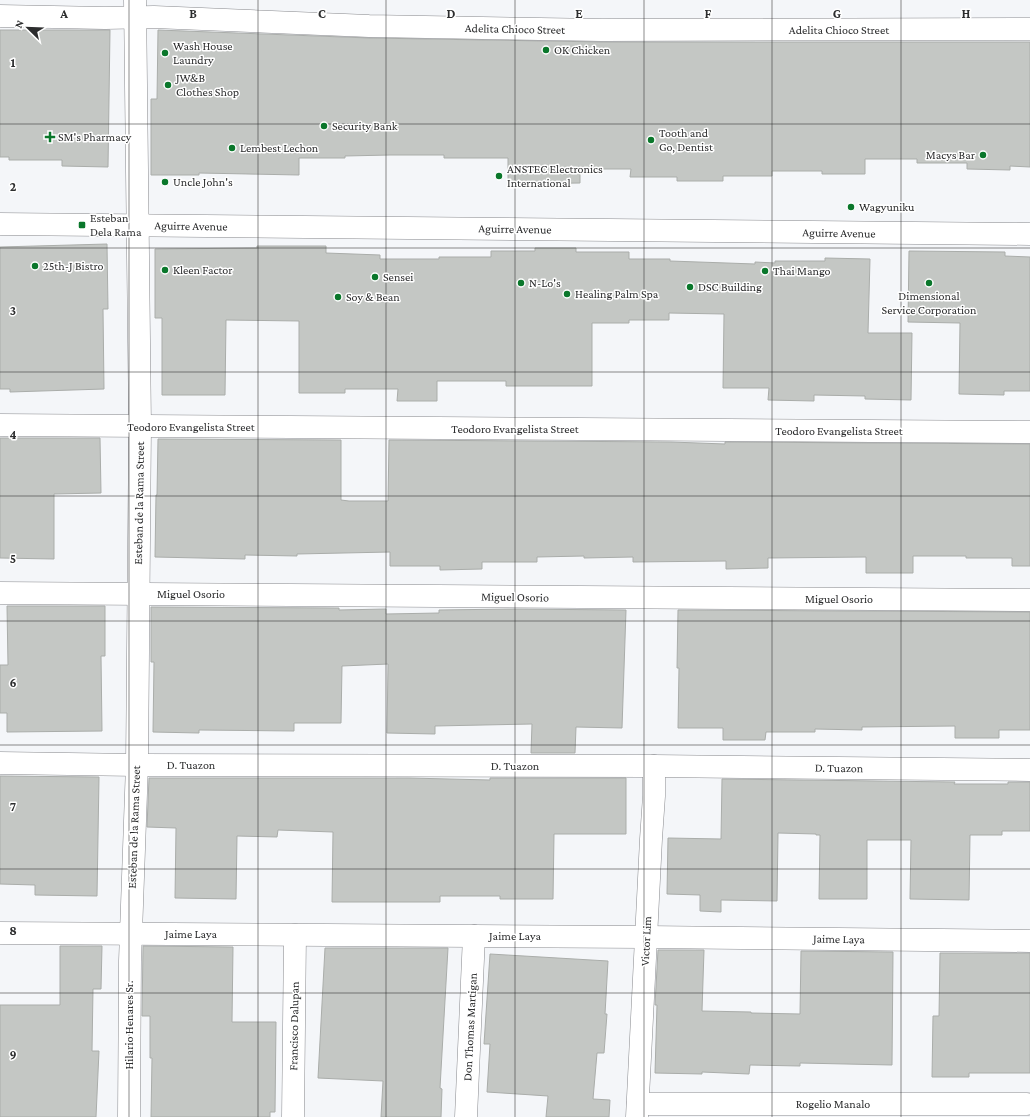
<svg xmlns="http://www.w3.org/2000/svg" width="1030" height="1117" viewBox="0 0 1030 1117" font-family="'Crimson Pro',serif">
<rect width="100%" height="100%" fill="#f4f6f9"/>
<!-- building -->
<g fill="#c4c7c4" stroke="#aaadaa">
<path d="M0,30h110l-2,137 -46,-1v-6h-53v-3h-9z"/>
<path d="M158,30l211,8 233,4h428v125l-20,-1v4l-43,-1v-6h-50v-4h-52v15h-43v-3h-50v5h-49v5h-46v-4h-47l1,-8h-51v14l-72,1v-26h-64v-3h-54l-45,1v2h-46v17l-100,-2v2h-48v-76h6z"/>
<path d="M107,244l1,65h-5l1,80 -94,3v-3h-10v-142z"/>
<path d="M257,246h69v7l54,2v4h59v-2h52v-6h44v-3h41v4h53v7h41v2l85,3v-2l20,1v-2h50v-3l45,1 -2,74h44l-1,67 -46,-1v-3l-51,-1v6l-46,-1 1,-12h-46l1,-74 -55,-1v7h-40v3h-37v63h-86v-5h-69v20h-40l1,-12h-53v4h-46v-72l-73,-1 -1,75h-63v-77h-7v-69l102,-1z"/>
<path d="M909,251l96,1v4l25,1v134h-26v4l-45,-1 1,-71 -52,-1z"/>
<path d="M0,438h100l1,55 -47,1v65l-54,-1z"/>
<path d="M158,439l183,1v60l8,1h39l1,-61 282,2 54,2v-2l305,2v122h-18v-8h-46v-2h-53v17h-47v-16l-98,1v10l-42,1v-8l-93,1v-5l-49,1v-2l-47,1v5h-55v7l-42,1v-4h-50v-14l-93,2v2l-52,-1v4l-90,-2 1,-62h1z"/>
<path d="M7,606h98v50h-4l1,75 -95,1v-19h-7v-48h8z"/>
<path d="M151,607l188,1v2l47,-1v5l53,-1v-3l74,-1 113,1 -4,118 -46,-1 -1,26h-44l1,-29 -97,2v8l-48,-1 1,-69 -46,2 -1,57h-47v8l-95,-1v3l-46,-1 1,-70h-3z"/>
<path d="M678,610l352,2v118h-31v8h-44v-12l-93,1v3l-47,-1v3h-49l-1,8h-42v-12h-45l1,-60h-2z"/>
<path d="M0,776l99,1 -2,119 -62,-1v-10l-35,-1z"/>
<path d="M149,778h260l81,2v-2h136v56h-72l-1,65h-53v-3h-60v6h-108l1,-70 -55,-2 -1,7 -40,-1 -1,63 -61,-1 1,-70 -29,-1z"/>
<path d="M722,779l233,3 -1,2h54v-2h22v49h-28v4h-32l-1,65 -59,-1 1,-59h-44v59h-48l1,-64h-4v-1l-38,-1 -1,68 -56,-1v12l-21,-1v-16l-33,-1 1,-56 53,1z"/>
<path d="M60,946h42l-1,43h-8l-1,62h7l-3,66h-96v-112h60z"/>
<path d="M143,946l90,1 -1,75h44l-1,90h-5v5h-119l1,-59h-2v-42h-8z"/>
<path d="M325,948h123l-8,140 2,1 -1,28h-60l2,-36 -65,-3z"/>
<path d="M658,950h46l-2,61 49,1v1l49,1 1,-63 92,1 -1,113 -92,-2v3l-50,-1 -1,9 -47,-2v2l-47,-1 2,-68h-2z"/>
<path d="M940,953h90v120h-61v4h-37l1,-61h6z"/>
<path d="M490,954l118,7 -3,53h2l-3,39h-7l-4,46 17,1 -1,17h-63l2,-21 -61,-4 3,-48h-6z"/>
</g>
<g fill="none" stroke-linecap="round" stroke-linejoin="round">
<defs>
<g id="minor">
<path d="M0,16l105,2 49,-1 215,9 233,4 428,-1"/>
<path d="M0,224l1030,10"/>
<path d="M0,425l1030,7"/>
<path d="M0,593l1030,7"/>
<path d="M0,763l137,2 517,1 376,4"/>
<path d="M0,933l646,4 384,4"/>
<path d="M638,1104h389"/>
<path d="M129,1117l1,-156 7,-196 3,-339 -5,-426"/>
<path d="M293,1117l2,-182"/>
<path d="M466,1117l8,-181"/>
<path d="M637,1117l14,-278 3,-43v-30"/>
</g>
</defs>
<!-- minor casing -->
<use href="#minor" stroke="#898a8e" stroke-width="23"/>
<!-- minor -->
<use href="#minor" stroke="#fff" stroke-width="22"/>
</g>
<!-- grid -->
<path fill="none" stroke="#2c2d2e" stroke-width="1" stroke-opacity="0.55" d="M129,0v1117M258,0v1117M386,0v1117M515,0v1117M644,0v1117M772,0v1117M901,0v1117M0,124h1030M0,248h1030M0,372h1030M0,496h1030M0,621h1030M0,745h1030M0,869h1030M0,993h1030"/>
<!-- markers -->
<g fill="#0a772b" stroke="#fff" stroke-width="1.5">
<circle cx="546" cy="50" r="4"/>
<circle cx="165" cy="53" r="4"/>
<circle cx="168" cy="85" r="4"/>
<circle cx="324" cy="126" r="4"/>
<path d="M48 131h4v4h4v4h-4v4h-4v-4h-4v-4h4z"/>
<circle cx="651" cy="140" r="4"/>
<circle cx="232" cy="148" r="4"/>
<circle cx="983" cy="155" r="4"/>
<circle cx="499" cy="176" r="4"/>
<circle cx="165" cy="182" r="4"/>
<circle cx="851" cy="207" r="4"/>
<rect x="78" y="221" width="8" height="8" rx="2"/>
<circle cx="35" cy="266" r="4"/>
<circle cx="165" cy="270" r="4"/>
<circle cx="765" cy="271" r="4"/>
<circle cx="375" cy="277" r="4"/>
<circle cx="521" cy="283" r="4"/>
<circle cx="929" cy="283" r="4"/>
<circle cx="690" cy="287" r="4"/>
<circle cx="567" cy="294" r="4"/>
<circle cx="338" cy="297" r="4"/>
</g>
<g text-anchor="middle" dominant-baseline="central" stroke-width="3" stroke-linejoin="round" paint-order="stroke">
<!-- street labels -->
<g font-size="12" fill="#2c2d2e" stroke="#fff">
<text transform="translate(515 29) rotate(1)">Adelita Chioco Street</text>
<text x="839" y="30">Adelita Chioco Street</text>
<text transform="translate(191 226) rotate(1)">Aguirre Avenue</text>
<text transform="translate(515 229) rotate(1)">Aguirre Avenue</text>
<text transform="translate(839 233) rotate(1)">Aguirre Avenue</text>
<text x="191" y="427">Teodoro Evangelista Street</text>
<text x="515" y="429">Teodoro Evangelista Street</text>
<text x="839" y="431">Teodoro Evangelista Street</text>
<text transform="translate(139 503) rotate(-89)">Esteban de la Rama Street</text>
<text x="191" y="594">Miguel Osorio</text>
<text transform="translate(515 597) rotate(1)">Miguel Osorio</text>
<text x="839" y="599">Miguel Osorio</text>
<text x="191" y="765">D. Tuazon</text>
<text x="515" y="766">D. Tuazon</text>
<text transform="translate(839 768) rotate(1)">D. Tuazon</text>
<text transform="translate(134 827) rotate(-88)">Esteban de la Rama Street</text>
<text x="191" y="934">Jaime Laya</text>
<text x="515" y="936">Jaime Laya</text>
<text transform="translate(839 939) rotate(1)">Jaime Laya</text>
<text transform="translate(646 941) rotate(-87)">Victor Lim</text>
<text transform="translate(129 1025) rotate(-90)">Hilario Henares Sr.</text>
<text transform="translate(294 1026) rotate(-89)">Francisco Dalupan</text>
<text transform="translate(470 1027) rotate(-87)">Don Thomas Martigan</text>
<text x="833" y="1104">Rogelio Manalo</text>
</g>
<!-- poi labels -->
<g font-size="12" fill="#2c2d2e" stroke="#fff" text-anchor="start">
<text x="173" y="46">Wash House<tspan x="173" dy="14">Laundry</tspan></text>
<text x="554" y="50">OK Chicken</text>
<text x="176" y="78">JW&amp;B<tspan x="176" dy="14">Clothes Shop</tspan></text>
<text x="332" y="126">Security Bank</text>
<text x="659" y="133">Tooth and<tspan x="659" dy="14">Go, Dentist</tspan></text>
<text x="58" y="137">SM's Pharmacy</text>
<text x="240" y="148">Lembest Lechon</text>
<text x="975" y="155" text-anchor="end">Macys Bar</text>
<text x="507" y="169">ANSTEC Electronics<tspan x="507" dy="14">International</tspan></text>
<text x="173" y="182">Uncle John's</text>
<text x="859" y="207">Wagyuniku</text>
<text x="90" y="218">Esteban<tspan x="90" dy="14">Dela Rama</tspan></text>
<text x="43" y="266">25th-J Bistro</text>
<text x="173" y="270">Kleen Factor</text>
<text x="773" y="271">Thai Mango</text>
<text x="383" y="277">Sensei</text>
<text x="529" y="283">N-Lo's</text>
<text x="698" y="287">DSC Building</text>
<text x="575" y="294">Healing Palm Spa</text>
<text x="929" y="296" text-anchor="middle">Dimensional<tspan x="929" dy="14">Service Corporation</tspan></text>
<text x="346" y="297">Soy &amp; Bean</text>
</g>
</g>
<g font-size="13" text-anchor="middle" font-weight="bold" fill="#2c2d2e" stroke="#fff" stroke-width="3" stroke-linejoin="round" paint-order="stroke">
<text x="64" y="18">A</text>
<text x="193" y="18">B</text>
<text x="322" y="18">C</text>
<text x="451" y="18">D</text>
<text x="579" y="18">E</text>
<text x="708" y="18">F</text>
<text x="837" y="18">G</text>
<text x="966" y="18">H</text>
<text x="13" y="67">1</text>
<text x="13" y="191">2</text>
<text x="13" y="315">3</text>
<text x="13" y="439">4</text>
<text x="13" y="563">5</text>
<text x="13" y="687">6</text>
<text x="13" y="811">7</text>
<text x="13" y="935">8</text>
<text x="13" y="1059">9</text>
</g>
<!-- north arrow -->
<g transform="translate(28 28) rotate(293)" stroke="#ffffff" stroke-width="3" paint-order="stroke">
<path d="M0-3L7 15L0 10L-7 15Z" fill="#2c2d2e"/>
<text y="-6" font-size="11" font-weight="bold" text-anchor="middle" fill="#2c2d2e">N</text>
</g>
</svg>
